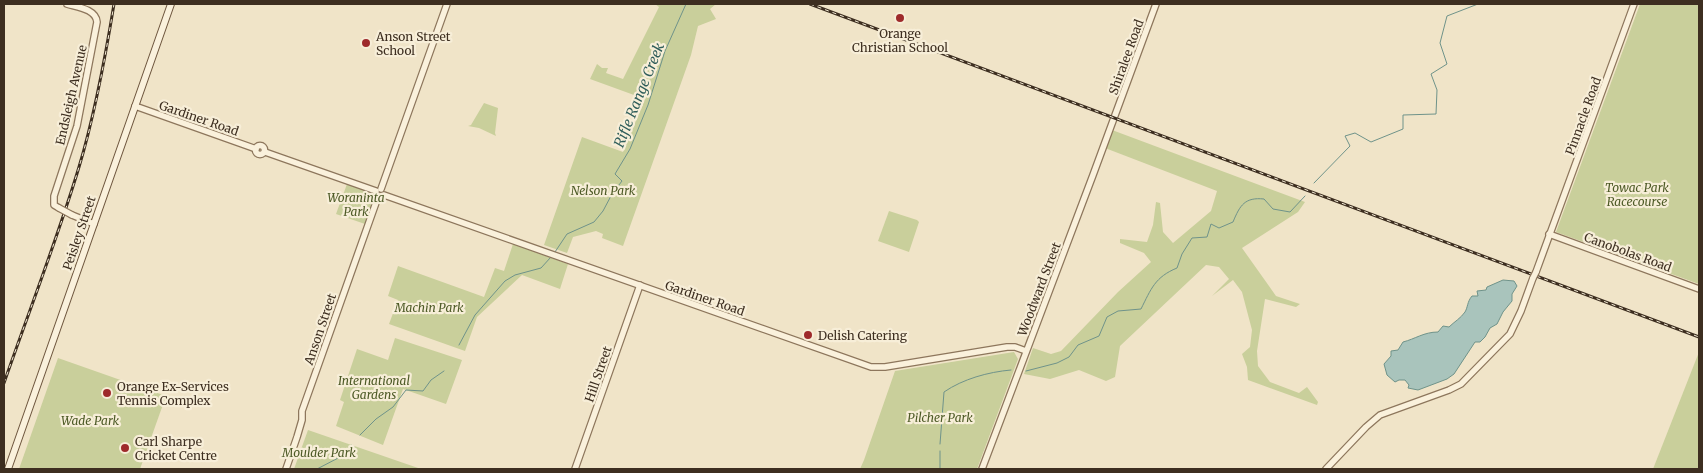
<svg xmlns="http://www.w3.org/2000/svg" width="1703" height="473" viewBox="0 0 1703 473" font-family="Merriweather,serif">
<rect width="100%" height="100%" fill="#f0e4c8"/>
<!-- green -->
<g fill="#c9cf9b">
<path d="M655,4h61l-6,5 6,10 -18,7 -7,29 -68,191 -21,-8 1,-4 -7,-3 -23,6 -6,16 -23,-8 38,-108 41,15 22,-53 -55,-20 7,-15 5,4h6l-2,5 17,6 36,-72z"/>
<path d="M1640,4h59v280l-143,-52z"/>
<path d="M484,103l14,5 -3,25 1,3 -17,-8 -11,-2 3,-1z"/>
<path d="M1112,130l193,72 -7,10 -56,36 34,48 24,8 -4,3 -31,-8 -8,52 1,15 12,16 29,11 8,-6 11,15 -1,3 -69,-25 -1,-13 -5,-13 8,-7 2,-17 -10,-38 -9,-12 -21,16 17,-17 -10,-12 -13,-2 -86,81 -5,31 -9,4 -27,-11 -29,9 -26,-5 9,-26 18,6 10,-3 57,-59 33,-30 -7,-9 -24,-10v-4l27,3 6,-17 3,-23 4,1 3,29 10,11 38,-32 6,-20 -112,-43z"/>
<path d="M347,184l29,10 -11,30 -29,-10z"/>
<path d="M889,211l28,9 2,2 -10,30 -31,-11z"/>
<path d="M513,244l55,20 -8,25 -38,-14 -45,42 -12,34 -76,-27 9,-24 -10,-4 10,-30 86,31 11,-29 9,3z"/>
<path d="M395,338l67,22 -16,44 -43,-15 -20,56 -47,-19 8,-24 -4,-2 17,-51 31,11z"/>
<path d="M1014,352l4,7 -41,110h-117l4,-9 31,-89z"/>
<path d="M1699,352v117h-46z"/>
<path d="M58,358l108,38 -26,73h-121z"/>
<path d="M308,430l113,39h-127z"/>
</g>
<!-- water -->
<path fill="#a9c4bc" stroke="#6f938a" d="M1503,280l11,1 3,5 -5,8v7l-9,11 -6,12 -7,4 -5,9 -5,5h-5l-21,32 -7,5 -29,11 -10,-2 1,-3 -4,-5h-6l-4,2 -8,-7 -3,-11 7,-8v-5l7,-1 5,-8c12,-3 21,-10 35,-10l5,-6 6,1c5,-5 12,-9 16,-15 3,-5 2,-10 7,-16h6l-1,-5 9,-1 1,-3z"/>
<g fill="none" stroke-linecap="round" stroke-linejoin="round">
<!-- stream -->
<g stroke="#6f938a" stroke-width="1">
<path d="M1314,183l36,-37 -5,-10 10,-3 16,9 32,-13v-14l33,-1 1,-24 -6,-16 16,-10 -7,-21 7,-27 31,-12"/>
<path d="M555,252l12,-18 27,-12 9,-11 9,-17 10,-13 -7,-7 15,-25 18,-44 17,-54 21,-47"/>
<path d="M459,345l16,-30 30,-34 10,-6 26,-7 10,-11"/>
<path d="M1026,371l31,-8 12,-6 9,-12 21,-9 8,-19 11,-6 23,-2c10,-20 14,-32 36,-41l5,-14 10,-16 15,-1 4,-13 8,4 14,-6c7,-17 12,-25 31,-23l9,10 17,3 15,-16"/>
<path d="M360,435l16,-16 17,-12 13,-17 17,1 8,-11 13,-9"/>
<path d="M940,444l4,-52c19,-13 44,-20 67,-22"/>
<path d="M317,469l25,-13 9,-11"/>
<path d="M940,469v-18"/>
</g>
<defs>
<g id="tertiary">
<path d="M135,106l121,43"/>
<circle cx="260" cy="150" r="4.5"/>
<path d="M265,152l111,39"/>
<path d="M381,189l66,-185"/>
<path d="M384,195l487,172h14l122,-20h8l11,4"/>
<path d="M59,208l-5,-3v-9l23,-70 20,-104c-1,-13 -20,-15 -30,-18"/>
<path d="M72,215l22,9"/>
<path d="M1549,234l150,55"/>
<path d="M1536,272l98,-268"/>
<path d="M286,469l11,-32 5,-17v-9l76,-214"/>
<path d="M575,469l65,-184"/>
<path d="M982,469l111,-294 63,-171"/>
<path d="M1326,469l40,-42 14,-12 69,-25 12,-6 49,-50 11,-23 12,-33"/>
</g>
<path id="secondary" d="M8,469l163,-465"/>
</defs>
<!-- tertiary casing -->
<use href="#tertiary" stroke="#8d765c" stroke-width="8"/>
<!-- secondary casing -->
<use href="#secondary" stroke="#6f573f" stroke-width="8"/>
<!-- tertiary -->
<use href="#tertiary" stroke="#faf1dc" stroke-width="5.5"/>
<!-- secondary -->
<use href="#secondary" stroke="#faf1dc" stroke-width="6"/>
<defs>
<g id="rail">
<path d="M810,4l889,333"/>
<path d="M4,383c25,-72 53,-143 75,-216 16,-53 26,-108 35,-163"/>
</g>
</defs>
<!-- rail casing -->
<use href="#rail" stroke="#3d2e20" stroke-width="3"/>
<!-- rail -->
<use href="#rail" stroke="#f7eed8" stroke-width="1" stroke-dasharray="4" stroke-linecap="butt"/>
<defs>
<g id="tertiary-bridge">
<path d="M59,208l13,7"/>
<path d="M1533,278l3,-6"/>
</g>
</defs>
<!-- tertiary-bridge casing -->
<use href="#tertiary-bridge" stroke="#8d765c" stroke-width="8" stroke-linecap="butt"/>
<!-- tertiary-bridge -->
<use href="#tertiary-bridge" stroke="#faf1dc" stroke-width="5.5"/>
</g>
<!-- markers -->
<g fill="#9e2a2b" stroke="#f7eed8" stroke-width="2">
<circle cx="900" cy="18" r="5"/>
<circle cx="366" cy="43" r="5"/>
<circle cx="808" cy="335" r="5"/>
<circle cx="107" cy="393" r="5"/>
<circle cx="125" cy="448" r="5"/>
</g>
<g text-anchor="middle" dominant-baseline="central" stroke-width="4.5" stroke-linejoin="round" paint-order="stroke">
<!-- poi labels -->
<g font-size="12" fill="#3d2e20" stroke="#f7eed8" text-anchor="start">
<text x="900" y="33" text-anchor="middle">Orange<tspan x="900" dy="14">Christian School</tspan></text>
<text x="376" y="36">Anson Street<tspan x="376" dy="14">School</tspan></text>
<text x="818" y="335">Delish Catering</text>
<text x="117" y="386">Orange Ex-Services<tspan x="117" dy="14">Tennis Complex</tspan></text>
<text x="135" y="441">Carl Sharpe<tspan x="135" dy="14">Cricket Centre</tspan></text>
</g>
<!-- street labels -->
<g font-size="12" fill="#3d2e20" stroke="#f7eed8">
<text transform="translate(1126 57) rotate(-70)">Shiralee Road</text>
<text transform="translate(71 95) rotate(-77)">Endsleigh Avenue</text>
<text transform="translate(1583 116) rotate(-70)">Pinnacle Road</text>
<text transform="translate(199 118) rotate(19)">Gardiner Road</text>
<text transform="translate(79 233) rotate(-71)">Peisley Street</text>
<text transform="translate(1628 252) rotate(20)">Canobolas Road</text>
<text transform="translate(1039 289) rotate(-69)">Woodward Street</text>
<text transform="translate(705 298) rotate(19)">Gardiner Road</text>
<text transform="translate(320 329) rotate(-71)">Anson Street</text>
<text transform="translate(598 374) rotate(-71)">Hill Street</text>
</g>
<!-- park labels -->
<g font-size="12" font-style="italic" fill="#4d5a26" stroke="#f7eed8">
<text x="1637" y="187">Towac Park<tspan x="1637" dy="14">Racecourse</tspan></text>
<text x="603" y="190">Nelson Park</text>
<text x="356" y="197">Woraninta<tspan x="356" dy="14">Park</tspan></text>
<text x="429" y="307">Machin Park</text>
<text x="374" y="380">International<tspan x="374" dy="14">Gardens</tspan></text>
<text x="940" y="417">Pilcher Park</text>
<text x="90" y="420">Wade Park</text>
<text x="319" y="452">Moulder Park</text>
</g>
<!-- water labels -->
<g font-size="14" font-style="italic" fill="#2f5d5a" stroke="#f7eed8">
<text transform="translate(639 95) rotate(-68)">Rifle Range Creek</text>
</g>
</g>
<!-- border -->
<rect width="1703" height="473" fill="none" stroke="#3d2e20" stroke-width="10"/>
</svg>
